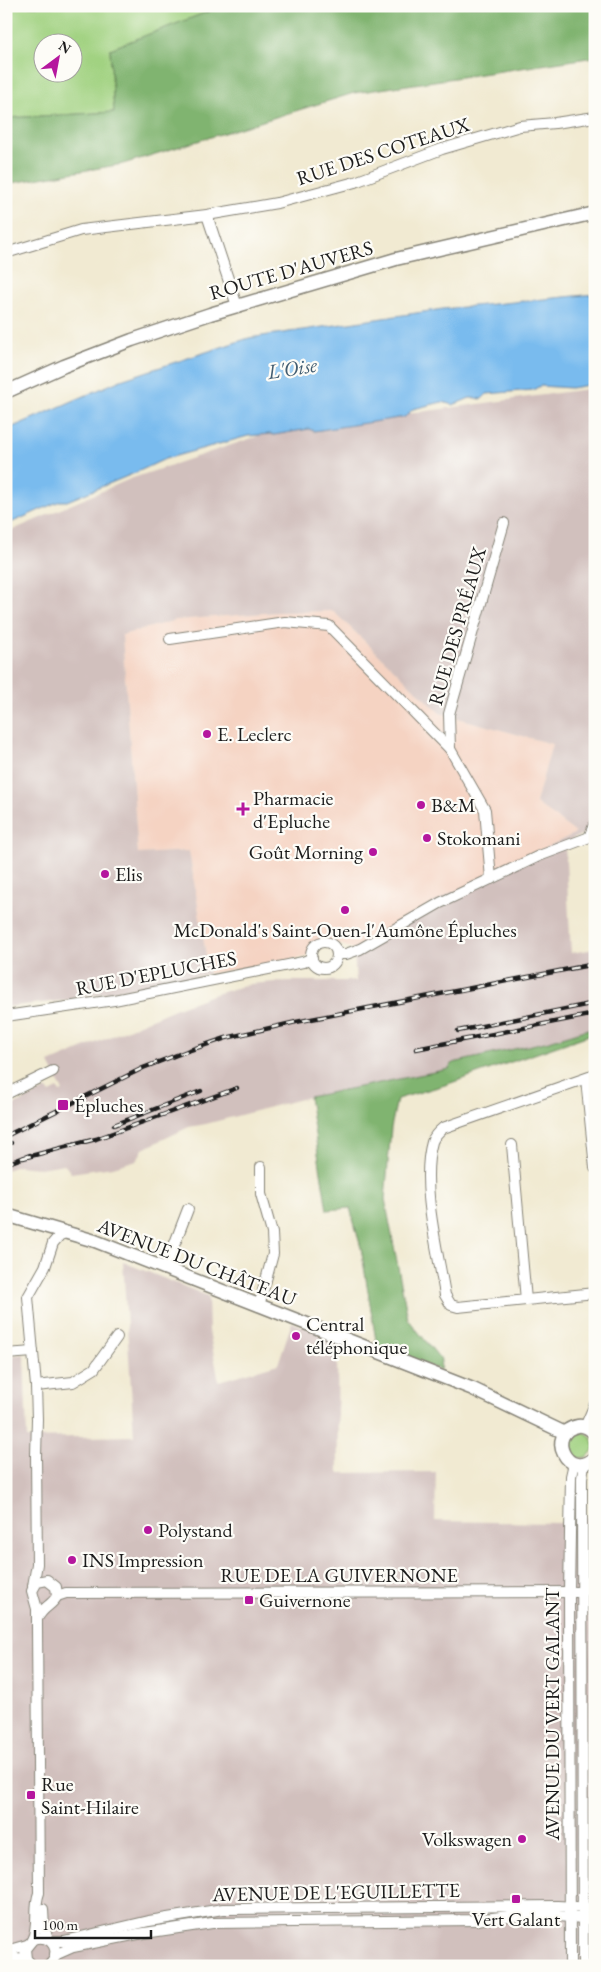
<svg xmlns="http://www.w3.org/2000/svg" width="601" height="1972" viewBox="0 0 601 1972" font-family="'EB Garamond',serif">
<rect width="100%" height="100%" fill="#fdfcf7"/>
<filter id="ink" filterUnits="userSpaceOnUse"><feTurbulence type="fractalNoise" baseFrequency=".02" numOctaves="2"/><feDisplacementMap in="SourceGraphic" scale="10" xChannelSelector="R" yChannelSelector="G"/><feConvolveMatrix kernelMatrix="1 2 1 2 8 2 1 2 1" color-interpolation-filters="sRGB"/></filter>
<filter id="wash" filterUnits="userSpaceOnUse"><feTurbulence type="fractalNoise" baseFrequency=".0096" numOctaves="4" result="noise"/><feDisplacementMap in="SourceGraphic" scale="20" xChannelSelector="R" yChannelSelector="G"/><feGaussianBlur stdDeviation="1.12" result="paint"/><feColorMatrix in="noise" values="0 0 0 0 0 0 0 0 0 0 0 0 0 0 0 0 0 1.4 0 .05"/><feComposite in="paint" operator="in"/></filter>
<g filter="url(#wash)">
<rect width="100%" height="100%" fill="#f1ead2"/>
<!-- built -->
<path fill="#f5d3c2" d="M333,611l107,102 112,31 -16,59 40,30 -76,36 -146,80 -32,-10 -16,18 -97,17 -20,-123 -51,3 -16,-219 54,-15 101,-8z"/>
<!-- industrial -->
<g fill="#d1c0bd">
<path d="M595,388v440l-30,15 6,110 24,-4v78l-46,14 -96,22 -4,6 -140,28 -103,27 -17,3 -46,22 -6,11 -24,7 -42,6 -7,-9 -24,4 -23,-2 -11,4v-61l41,-20 3,4 8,-4 2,3 3,-1 -14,-28 128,-55 35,-13 38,-11 37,-3h69l-2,-32 95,-55 127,-61 -40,-30 16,-59 -112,-31 -107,-102 -56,1 -101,8 -54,15 16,219 51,-3 20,123 -141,26 -62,7v-461l3,-2 -1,-12 122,-53 137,-46z"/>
<path d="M123,1262l85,34 1,35 10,50 59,-17 14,-42 45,18 1,133 98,-1 -1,49 123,2 32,-6v-27l5,-9v485h-589v-610l18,-2 3,84 107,-2z"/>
</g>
<!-- green -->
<g fill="#a1d281" stroke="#5e774e" fill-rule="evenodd">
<path d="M6,6h217l-113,43 4,63 -108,6zM42,42h30v30h-30z"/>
<circle cx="581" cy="1445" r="13"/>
</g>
<!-- forest -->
<g fill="#80b46f" stroke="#4e6846">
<path d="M223,6h372v51l-241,36 -231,71 -117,20v-66l108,-6 -4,-63z"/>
<path d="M595,1027v6l-150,52 -48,14 -6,29 -6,71 23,120 33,41 -1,10 -63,-23 -16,-99 -11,-40 -23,2 -18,-113 140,-28 4,-6 96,-22z"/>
</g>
<!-- water -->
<path fill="#79bbee" stroke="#4a6c85" d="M595,294v90l-24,4 -31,-2 -7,4 -46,4 -5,5 -12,-1 -17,7 -11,-3 -29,7 -8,8 -91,14 -5,-2 -35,6 -4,-1 -22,2 -83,23 -30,14 -68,28h-7l-54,24v-95l115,-50 128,-42 194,-29z"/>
</g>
<g filter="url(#ink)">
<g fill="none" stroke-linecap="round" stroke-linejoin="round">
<defs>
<g id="minor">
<path d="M207,215l30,91"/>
<path d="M6,253l75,-23 126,-15 70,-12 78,-21 87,-33 78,-23 35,-3 40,-6"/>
<path d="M170,639l115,-17 44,4 121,123"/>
<path d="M590,835l5,-12"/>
<path d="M491,879l-6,-69 -35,-61 -1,-35 55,-191"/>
<circle cx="324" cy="955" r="13"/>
<path d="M338,954h8l14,-5 80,-46 99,-47 56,-21"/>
<path d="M6,1016l108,-16 189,-38 9,-4"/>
<path d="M595,1075l-152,53c-5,4 -9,8 -11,14 -12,42 6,109 13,153l6,10 7,2 137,-14"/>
<path d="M586,1079l9,89"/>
<path d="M6,1094l47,-23"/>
<path d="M512,1145l14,155"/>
<path d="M165,1269l23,-60"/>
<path d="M259,1306l14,-52 -1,-21 -11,-39v-27"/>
<path d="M6,1354l27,-2"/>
<path d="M36,1386l37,-4 21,-13 23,-32"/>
<path d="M585,1427l10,-23"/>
<path d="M33,1586l4,-22 -1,-108 1,-37 -1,-33 -8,-89 17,-30 8,-24 7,-8 8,-3"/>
<path d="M57,1596l9,-3 515,-1"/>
<path d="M43,1909l1,20 5,11"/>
<path d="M32,1940c8,-15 1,-32 7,-47l-2,-267v-17l-5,-18 5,-9 10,-2 9,7 1,9c-5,10 -14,10 -20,23"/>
<path d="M51,1941h13l85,-20 74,-12 334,-3 38,2"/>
<path d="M6,1951l21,-6"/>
<path d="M55,1955l18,-8 65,-13 74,-11 264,-3 33,-4h49l37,3"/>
<path d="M6,1957l20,2"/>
<path d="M33,1966l-7,-7 -1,-10 8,-10c19,-7 31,15 15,27"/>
<path d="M570,1966l-1,-374 2,-116 3,-13"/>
<path d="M583,1966l-1,-488 2,-14"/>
</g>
<g id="major">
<path d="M6,392l58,-26 68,-26 78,-26 186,-55 199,-46"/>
<path d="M6,1215l89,26 378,148 92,44"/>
<path d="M595,1434c-5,-5 -11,-9 -17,-8 -34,6 -10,57 17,31"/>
</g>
</defs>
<!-- minor casing -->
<use href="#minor" stroke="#868377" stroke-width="12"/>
<!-- major casing -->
<use href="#major" stroke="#868377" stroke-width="15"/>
<!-- minor -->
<use href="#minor" stroke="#fff" stroke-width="10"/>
<!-- major -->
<use href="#major" stroke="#fff" stroke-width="12"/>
<defs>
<g id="rail">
<path d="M458,1031l137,-28"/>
<path d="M416,1049l179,-35"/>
<path d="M114,1125l87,-34"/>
<path d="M6,1136l137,-68 44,-17 39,-13 70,-16 299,-58"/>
<path d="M6,1144l5,-1"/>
<path d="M23,1158l73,-19 141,-51"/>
<path d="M6,1164l24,-9"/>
</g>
</defs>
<!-- rail casing -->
<use href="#rail" stroke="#1c1c1c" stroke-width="4.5"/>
<!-- rail -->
<use href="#rail" stroke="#fdfcf7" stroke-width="2.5" stroke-dasharray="8" stroke-linecap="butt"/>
</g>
</g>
<!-- markers -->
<g fill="#b5179e" stroke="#fdfcf7" stroke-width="2">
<circle cx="207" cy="734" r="5"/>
<circle cx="421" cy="805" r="5"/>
<path d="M240.5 801.5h5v5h5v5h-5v5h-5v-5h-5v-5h5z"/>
<circle cx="427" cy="838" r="5"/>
<circle cx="373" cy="852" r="5"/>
<circle cx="105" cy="874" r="5"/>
<circle cx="345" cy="910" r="5"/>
<rect x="57" y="1099" width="12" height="12" rx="2.5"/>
<circle cx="296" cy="1336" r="5"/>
<circle cx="148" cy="1530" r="5"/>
<circle cx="72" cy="1560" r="5"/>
<rect x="244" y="1595" width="10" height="10" rx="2.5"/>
<rect x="26" y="1790" width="10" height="10" rx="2.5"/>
<circle cx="522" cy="1839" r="5"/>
<rect x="511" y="1894" width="10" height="10" rx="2.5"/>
</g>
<g text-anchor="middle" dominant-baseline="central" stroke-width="4.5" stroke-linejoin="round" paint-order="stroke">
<!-- street labels -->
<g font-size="20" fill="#1c1c1c" stroke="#fdfcf7">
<text transform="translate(383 151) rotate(-18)">RUE DES COTEAUX</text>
<text transform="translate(291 270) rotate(-16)">ROUTE D'AUVERS</text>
<text transform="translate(457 626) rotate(-74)">RUE DES PRÉAUX</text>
<text transform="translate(156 973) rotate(-11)">RUE D'EPLUCHES</text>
<text transform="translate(197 1262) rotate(21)">AVENUE DU CHÂTEAU</text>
<text x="339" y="1575">RUE DE LA GUIVERNONE</text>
<text transform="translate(552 1714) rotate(-90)">AVENUE DU VERT GALANT</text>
<text transform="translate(336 1892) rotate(-1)">AVENUE DE L'EGUILLETTE</text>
</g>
<!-- poi labels -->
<g font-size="20" fill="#1c1c1c" stroke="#fdfcf7" text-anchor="start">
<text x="217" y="734">E. Leclerc</text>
<text x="253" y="798">Pharmacie<tspan x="253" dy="23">d'Epluche</tspan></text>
<text x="431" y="805">B&amp;M</text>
<text x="437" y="838">Stokomani</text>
<text x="363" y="852" text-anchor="end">Goût Morning</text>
<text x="115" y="874">Elis</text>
<text x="345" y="930" text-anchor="middle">McDonald's Saint-Ouen-l'Aumône Épluches</text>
<text x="74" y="1105">Épluches</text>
<text x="306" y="1324">Central<tspan x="306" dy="23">téléphonique</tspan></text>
<text x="158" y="1530">Polystand</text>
<text x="82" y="1560">INS Impression</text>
<text x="259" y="1600">Guivernone</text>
<text x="41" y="1784">Rue<tspan x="41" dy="23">Saint-Hilaire</tspan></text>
<text x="512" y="1839" text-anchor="end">Volkswagen</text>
<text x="516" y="1919" text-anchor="middle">Vert Galant</text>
</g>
<!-- water labels -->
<g font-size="21" font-style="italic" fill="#415c70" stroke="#fdfcf7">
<text transform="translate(292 368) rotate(-9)">L'Oise</text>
</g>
</g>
<!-- margin -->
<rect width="601" height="1972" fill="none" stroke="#fdfcf7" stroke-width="25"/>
<!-- north arrow -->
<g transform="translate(58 58) rotate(32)"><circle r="24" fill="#fdfcf7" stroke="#a3a29f"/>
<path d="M0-4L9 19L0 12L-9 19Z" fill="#b5179e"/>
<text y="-8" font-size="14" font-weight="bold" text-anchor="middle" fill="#1c1c1c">N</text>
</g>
<!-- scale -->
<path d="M35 1930v8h116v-8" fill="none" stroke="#1c1c1c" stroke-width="2.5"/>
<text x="42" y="1930" font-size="15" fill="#1c1c1c" stroke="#fdfcf7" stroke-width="4" paint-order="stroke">100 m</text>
</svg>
